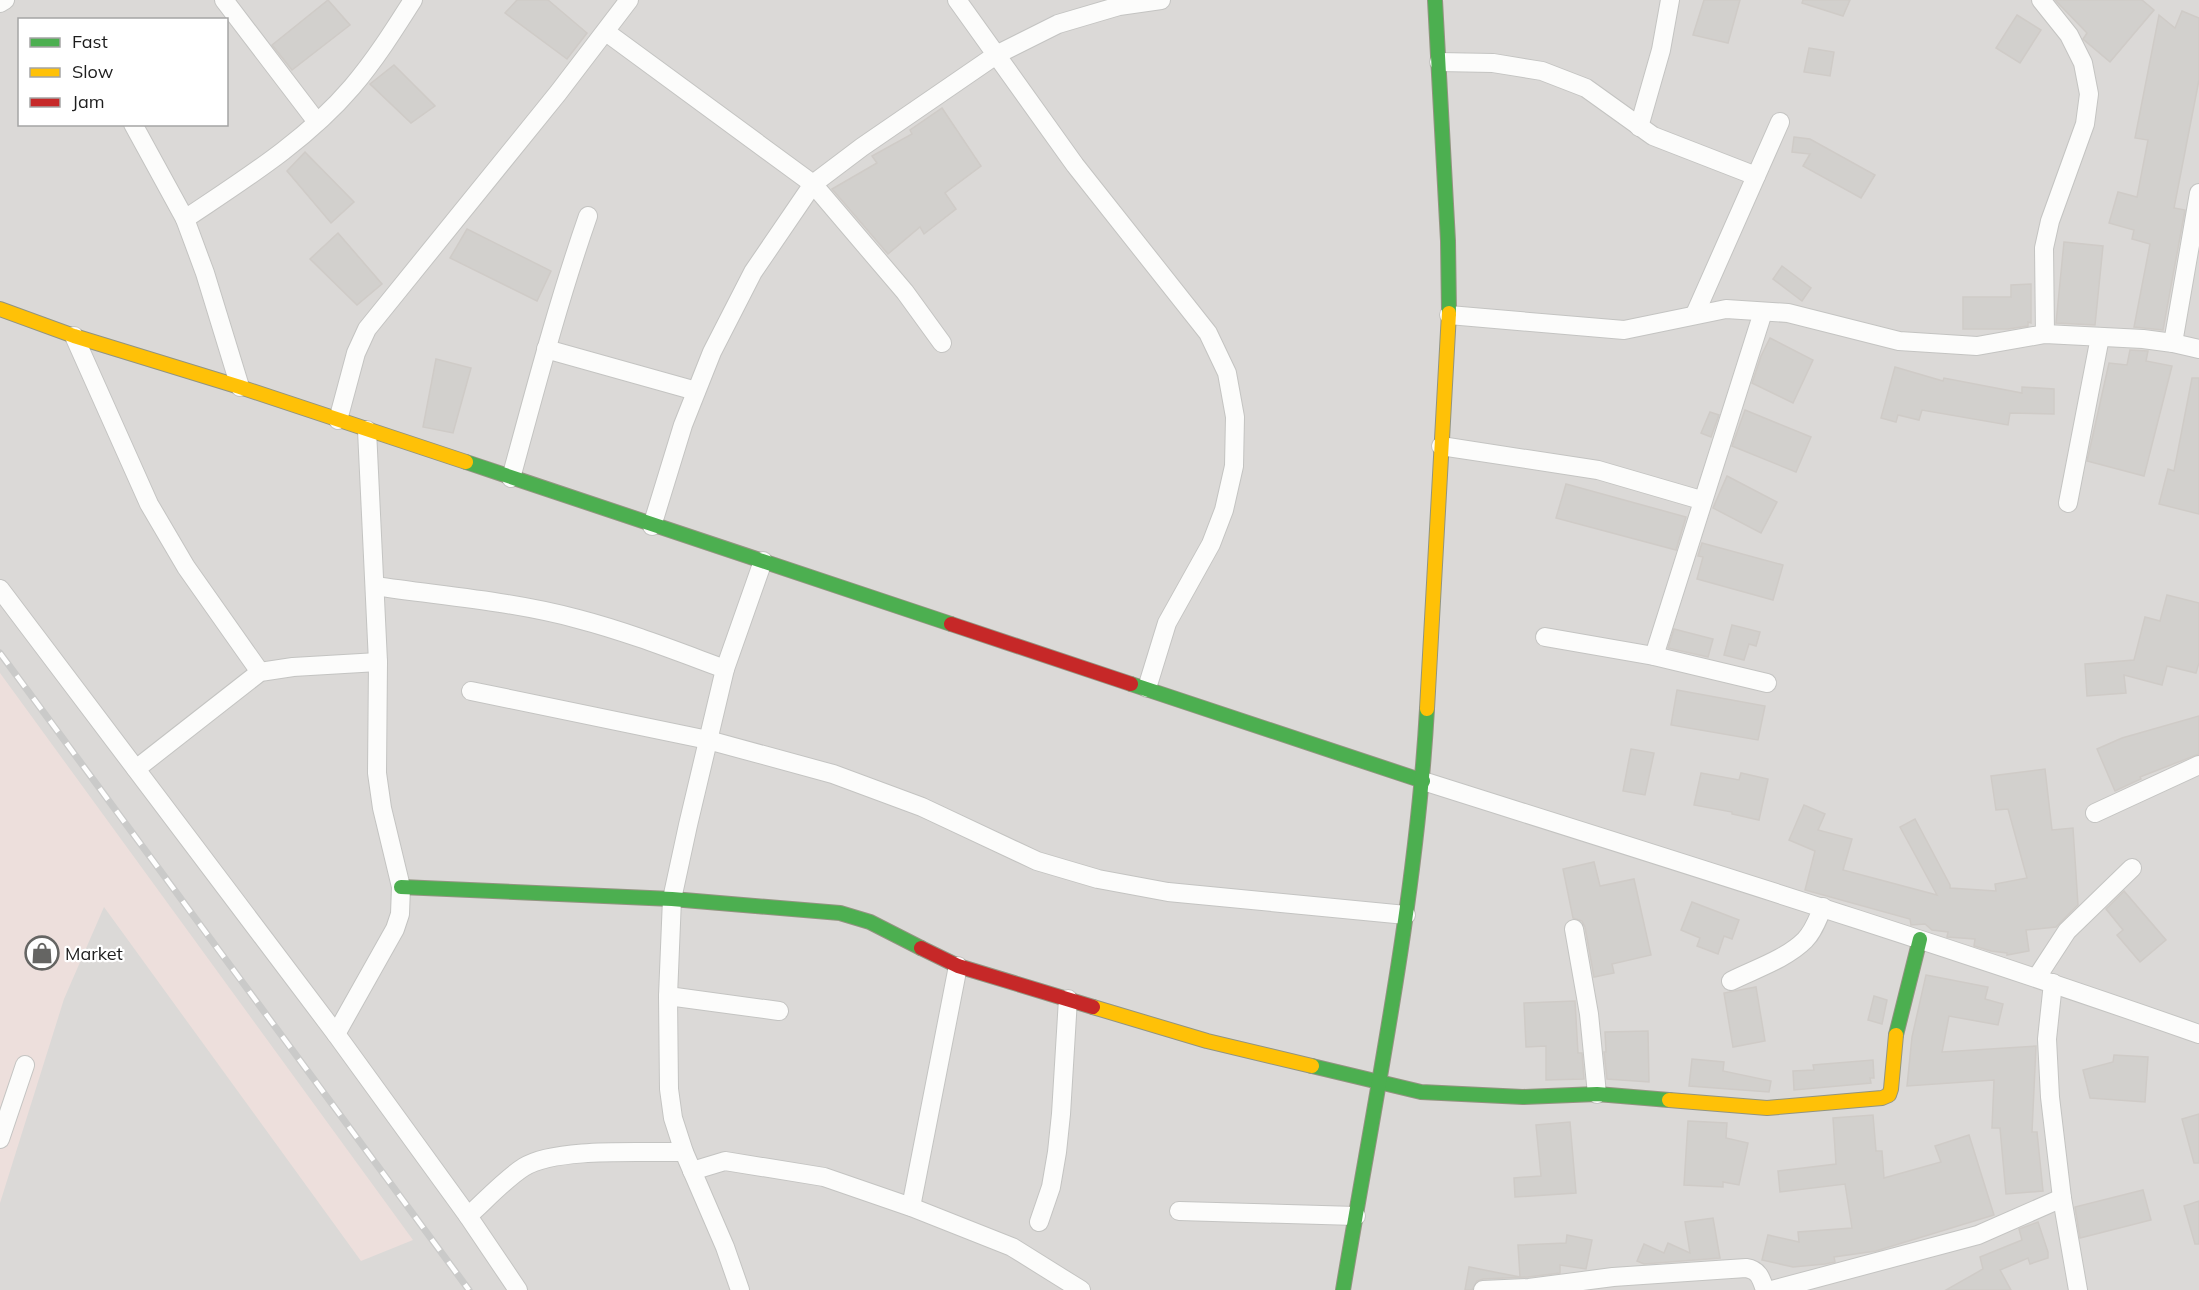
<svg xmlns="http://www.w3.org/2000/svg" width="2199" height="1290" viewBox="0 0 2199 1290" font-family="Mulish,sans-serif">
<rect width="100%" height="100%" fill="#eceae6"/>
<!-- residential -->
<path fill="#dbd9d7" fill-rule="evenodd" d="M0,0h2199v1290h-2199zM20,20h206v104h-206z"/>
<!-- commercial -->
<path fill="#eddfdc" d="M0,673l413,567 -52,21 -257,-354 -40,92 -64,204z"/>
<!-- building -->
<g fill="#d2d0cd" stroke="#cfcbc7" stroke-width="1.5">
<path d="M328,0l22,25 -58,45 -20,-25z"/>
<path d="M517,0h31l39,33 -20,26 -62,-46z"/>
<path d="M1704,0h36l-12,43 -35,-8z"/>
<path d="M1803,0h47l-7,16 -41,-13z"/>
<path d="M2055,0h87l12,10 -44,52 -27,-23 4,-6z"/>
<path d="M2182,11l17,7v62l-25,128 11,2 -22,120 -29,-3 16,-83 -18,-5 2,-9 -25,-7 9,-31 19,5 11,-57 -13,-2 24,-123 16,13z"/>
<path d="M2017,15l24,15 -21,33 -24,-15z"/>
<path d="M1809,48l25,4 -4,24 -26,-4z"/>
<path d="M394,65l41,41 -24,17 -41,-39z"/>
<path d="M942,108l39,58 -36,27 11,16 -32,25 -4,-7 -32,27 -56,-65 45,-26 -5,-7 40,-22 -2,-4z"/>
<path d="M1794,137l16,2 65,36 -14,23 -58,-32 7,-12 -18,-2z"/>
<path d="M305,152l49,50 -23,21 -44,-52z"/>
<path d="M467,229l84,42 -14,30 -87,-43z"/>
<path d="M338,233l44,51 -25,21 -47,-46z"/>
<path d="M2064,242l39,4 -8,79 -39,-2z"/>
<path d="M1782,266l29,22 -9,13 -29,-22z"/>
<path d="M2031,284v39l-3,-1v4l-20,3h-45v-32h48v-12z"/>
<path d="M1770,338l43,22 -20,43 -41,-20 9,-27z"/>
<path d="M2130,350l18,1 -2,10 26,5 -28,110 -57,-15 22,-98 18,2z"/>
<path d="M436,359l35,9 -18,65 -30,-6z"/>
<path d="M1895,367l48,14 1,-3 78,15v-6l32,2v25l-44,-1 -2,12 -86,-15 -3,10 -21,-5 -2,7 -15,-4z"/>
<path d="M2192,378h7v136l-40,-10 9,-35 6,2z"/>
<path d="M1745,410l66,27 -15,35 -64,-26z"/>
<path d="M1710,412l9,3 -8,22 -10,-4z"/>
<path d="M1727,476l50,26 -16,31 -48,-25z"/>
<path d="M1566,484l120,33 -10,33 -120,-32z"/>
<path d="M1702,543l81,22 -10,35 -76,-21 6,-22 -5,-1z"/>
<path d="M2167,595l32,8v60l-3,10 -29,-7 -5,19 -38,-10 2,18 -39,3 -2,-32 49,-4 11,-43 15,4z"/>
<path d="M1732,625l28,7 -4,14 -7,-2 -5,16 -20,-5z"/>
<path d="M1674,629l39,10 -5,18 -40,-9z"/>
<path d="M1677,690l88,16 -7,34 -87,-15z"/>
<path d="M2199,716v38l-59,23 1,2 -26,12 -18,-42 25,-11z"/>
<path d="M1631,749l23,4 -9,42 -22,-4z"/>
<path d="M2045,769l7,61 21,-2 5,77 -22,22 -30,3 3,21 -22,4v-2l-16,-2 -17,-5 1,-7 -28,-2 1,-5 -16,-2 -7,-6 -14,1 -1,-6 -105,-29 10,-39 -26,-11 15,-35 21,9 -7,16 34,9 -9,31 94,25 -37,-68 15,-8 35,66v3l46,3 -1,-7 32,-6 -19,-69 -12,1 -5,-34z"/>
<path d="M1701,773l38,7 2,-7 27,6 -9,41 -27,-6v-2l-38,-7z"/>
<path d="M1594,862l6,24 34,-7 17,76 -39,9 2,9 -20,4 -9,-50 -3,-6 -9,-3 -10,-49z"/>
<path d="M2124,891l42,49 -26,22 -23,-27 6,-5 -17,-21z"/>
<path d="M1692,902l47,18 -7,19 -8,-3 -6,18 -21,-8 3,-8 -19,-8z"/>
<path d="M1926,975l62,12 -3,12 18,5 -5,21 -49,-9 -7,36 94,-6 -4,86h5l6,59 -37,3 -6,-66h-8l2,-48 -87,6 5,-49z"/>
<path d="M1756,987l9,54 -32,6 -9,-54z"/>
<path d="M1874,996l13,4 -5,24 -14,-4z"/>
<path d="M1575,1001l3,52h4l2,26 -38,1v-34l-20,1 -2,-44z"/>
<path d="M1648,1031l1,51 -42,-3 -3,-27h2l-1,-20z"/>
<path d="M2114,1055l34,2 -3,45 -55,-4 -7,-28 30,-8z"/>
<path d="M1692,1059l32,3 -1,9 48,10 -2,11 -80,-6z"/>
<path d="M1873,1060l1,18h-4l1,5 -77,7 -1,-19 21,-1 -1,-5z"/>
<path d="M2199,1114v49h-5l-12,-44z"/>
<path d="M1873,1115l3,36h6l2,27 57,-16 -6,-16 34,-11 25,80 -118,36 -42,6 1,5 -10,2 -32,3 -31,-7 6,-25 31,7 -1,-10 54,-4 -7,-44 -65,8 -2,-21 58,-7 -3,-46z"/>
<path d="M1688,1121l39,2 -1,15 22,5 -9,42 -16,-3v5l-39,-2z"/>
<path d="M1570,1122l6,71 -61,4 -1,-19 27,-2 -5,-51z"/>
<path d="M2143,1190l8,30 -71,18 -5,-31z"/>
<path d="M2199,1201v43h-4l-11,-38z"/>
<path d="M1713,1218l7,40 -76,6 -7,-3 7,-17 20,9 4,-10 22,10 -5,-31z"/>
<path d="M2038,1222l10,30v6l-18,6 -2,-6 -28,12 11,20h-65l37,-21 -3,-12 42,-17 -3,-11z"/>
<path d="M1567,1235l25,5 -6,29 -26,-4v8l-32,4 -45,2 -6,2 -5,9h-7l4,-23 51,10 -2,-32 48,-2z"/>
</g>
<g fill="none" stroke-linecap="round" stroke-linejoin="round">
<defs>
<g id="street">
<path d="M224,0l93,122"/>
<path d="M957,0l118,165 133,168 19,40 8,44 -1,49 -10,44 -13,34 -44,79 -20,65"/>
<path d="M2041,0l28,35 14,28 6,31 -4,30 -35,97 -6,27 1,86"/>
<path d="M0,3l5,-3"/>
<path d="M606,32l207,152 92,108 37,51"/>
<path d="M1439,62l54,1 49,8 44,17 67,48 103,40"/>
<path d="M133,124l52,95 20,54 35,114"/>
<path d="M1639,127l22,-77 9,-50"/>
<path d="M185,219c58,-39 121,-78 167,-132 23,-27 42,-57 61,-87"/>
<path d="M1695,314l85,-192"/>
<path d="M1449,315l175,15 102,-21 62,4 111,28 78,5 68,-12 98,5 30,4 26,6"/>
<path d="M74,336l75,168 37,63 74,105"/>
<path d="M2173,343l26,-150"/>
<path d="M546,349l150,42"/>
<path d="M338,420l18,-67 11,-24 191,-236 71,-93"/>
<path d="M1441,446l157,24 103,30"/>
<path d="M511,478c24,-88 47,-176 77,-262"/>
<path d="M2068,503l32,-166"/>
<path d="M652,526l31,-101 29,-73 41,-80 60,-88 49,-37 134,-92 62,-31 61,-18 42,-6"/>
<path d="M375,586c67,10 137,15 203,33 50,13 98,32 147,50"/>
<path d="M0,589l336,445 132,182 50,74"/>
<path d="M1545,637l109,19 113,27"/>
<path d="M1654,656l109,-344"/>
<path d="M471,691l237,49 125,34 89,33 115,54 61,18 70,13 238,23"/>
<path d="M136,769l124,-97 33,-5 85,-5"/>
<path d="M1423,781c259,82 519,163 776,253"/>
<path d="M2095,813l104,-48"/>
<path d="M1574,929l15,85 8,80"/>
<path d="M2037,977l30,-46 65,-63"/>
<path d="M1731,981c24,-12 55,-22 74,-41 9,-9 13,-22 18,-33"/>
<path d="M2053,983l-6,56 3,58 12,101 16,92"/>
<path d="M668,996l111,15"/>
<path d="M336,1034l59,-105 5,-15 1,-27 -19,-79 -5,-35 1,-111 -11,-232"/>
<path d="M0,1139l25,-74"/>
<path d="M692,1171l33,-10 99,16 87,30 101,40 69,43"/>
<path d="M911,1207l47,-241"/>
<path d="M1179,1211l177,5"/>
<path d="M468,1216c16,-14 38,-38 56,-49 32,-20 120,-14 160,-15"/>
<path d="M1039,1222l12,-35 6,-35 4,-38 7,-115"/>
<path d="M740,1290l-15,-43 -41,-95 -11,-34 -4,-29 -1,-93 4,-97 16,-74 37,-156 38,-108"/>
<path d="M1483,1290l46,-2 84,-11 133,-9c13,2 15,10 19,22"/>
<path d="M1772,1290l206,-55 84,-37"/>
</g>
<g id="fast">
<path d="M1435,0l13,241 1,72"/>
<path d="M466,462l485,162"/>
<path d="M1131,684l292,97"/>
<path d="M401,887l271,12 168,14 30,9 51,26"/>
<path d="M1896,1035l24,-96"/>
<path d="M1312,1066l109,26 102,5 74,-3 72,6"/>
<path d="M1343,1290c32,-193 73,-386 84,-581"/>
</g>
<g id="slow">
<path d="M0,309l74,27 166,51 226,75"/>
<path d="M1427,709l22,-396"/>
<path d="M1093,1007l114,34 105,25"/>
<path d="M1669,1100l98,8 115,-10 7,-3 2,-6 5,-54"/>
</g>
<g id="jam">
<path d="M951,624l180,60"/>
<path d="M921,948l37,18 135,41"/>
</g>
</defs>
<!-- street casing -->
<use href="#street" stroke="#c4c4c2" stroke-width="20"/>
<!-- fast casing -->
<use href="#fast" stroke="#929480" stroke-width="16"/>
<!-- slow casing -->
<use href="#slow" stroke="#929480" stroke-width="16"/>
<!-- jam casing -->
<use href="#jam" stroke="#929480" stroke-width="16"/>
<!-- street -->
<use href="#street" stroke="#fcfcfb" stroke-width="18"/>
<!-- fast -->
<use href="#fast" stroke="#4caf50" stroke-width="14"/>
<!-- slow -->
<use href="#slow" stroke="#ffc107" stroke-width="14"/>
<!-- jam -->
<use href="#jam" stroke="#c62828" stroke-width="14"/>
<defs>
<path id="rail" d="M0,653l469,637"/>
</defs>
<!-- rail casing -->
<use href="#rail" stroke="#cacac9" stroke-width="7"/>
<!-- rail -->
<use href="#rail" stroke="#fff" stroke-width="4.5" stroke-dasharray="14" stroke-linecap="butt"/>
</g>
<!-- icons -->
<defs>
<symbol id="shop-ring" viewBox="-11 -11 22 22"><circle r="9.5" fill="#fff" stroke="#656563" stroke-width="1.5"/><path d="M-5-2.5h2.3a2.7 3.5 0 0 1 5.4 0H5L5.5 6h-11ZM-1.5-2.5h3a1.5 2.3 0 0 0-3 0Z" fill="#656563"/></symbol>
</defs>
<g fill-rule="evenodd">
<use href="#shop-ring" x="23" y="934" width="38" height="38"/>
</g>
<g text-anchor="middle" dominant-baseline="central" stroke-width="4.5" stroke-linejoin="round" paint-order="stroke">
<!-- poi labels -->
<g font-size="18" fill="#1d1d1d" stroke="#fff" text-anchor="start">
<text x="65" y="953">Market</text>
</g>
</g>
<!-- legend -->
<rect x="18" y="18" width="210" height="108" fill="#ffffff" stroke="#a5a5a5" stroke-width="1.5"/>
<rect x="30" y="38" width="30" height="9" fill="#4caf50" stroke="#a5a5a5" stroke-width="1.5"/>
<text x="72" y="48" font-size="18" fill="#1d1d1d">Fast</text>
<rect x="30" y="68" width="30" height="9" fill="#ffc107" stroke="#a5a5a5" stroke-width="1.5"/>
<text x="72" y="78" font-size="18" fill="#1d1d1d">Slow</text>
<rect x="30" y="98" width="30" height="9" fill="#c62828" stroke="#a5a5a5" stroke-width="1.5"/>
<text x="72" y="108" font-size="18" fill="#1d1d1d">Jam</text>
</svg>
